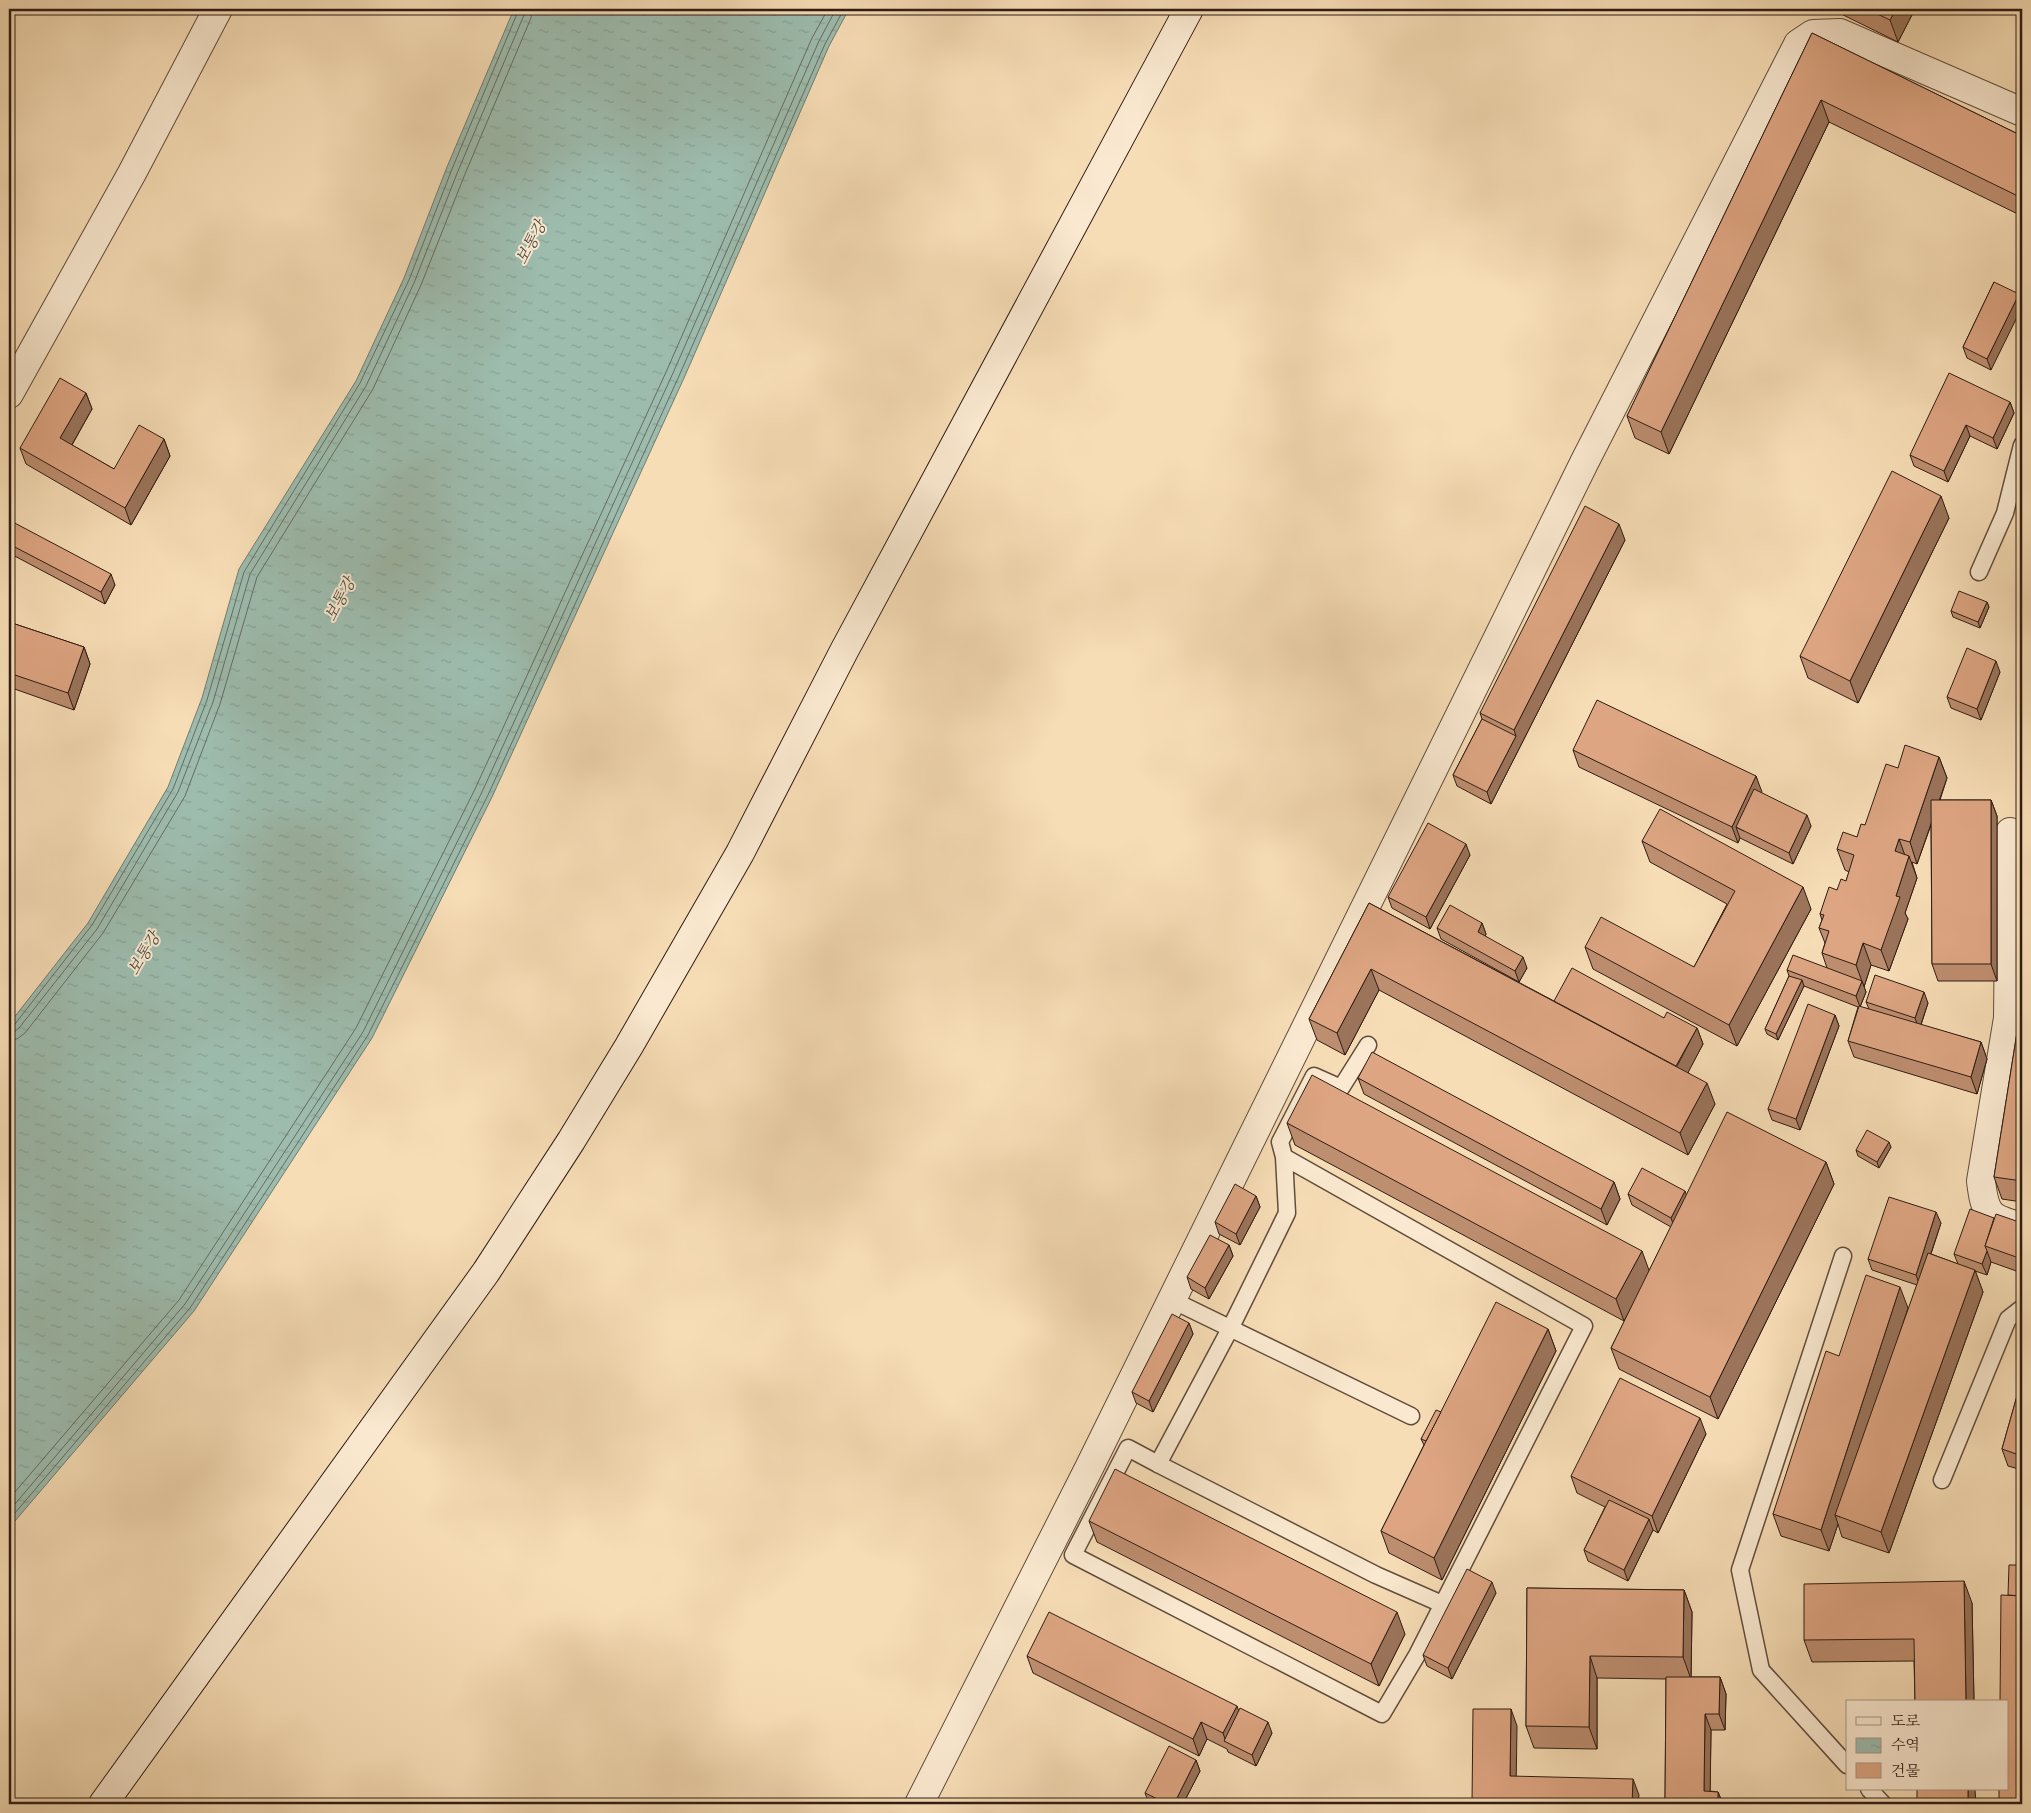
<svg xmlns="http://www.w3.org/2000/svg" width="2031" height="1813" viewBox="0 0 2031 1813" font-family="'Old Standard TT','Noto Serif KR',serif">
<defs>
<pattern id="water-ripples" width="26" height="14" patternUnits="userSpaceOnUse" patternTransform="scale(1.25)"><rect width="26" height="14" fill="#9dbcae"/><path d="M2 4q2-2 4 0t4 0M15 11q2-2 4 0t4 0" fill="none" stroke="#88a195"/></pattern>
</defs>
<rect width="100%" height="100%" fill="#f7ddb6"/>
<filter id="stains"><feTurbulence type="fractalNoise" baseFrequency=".004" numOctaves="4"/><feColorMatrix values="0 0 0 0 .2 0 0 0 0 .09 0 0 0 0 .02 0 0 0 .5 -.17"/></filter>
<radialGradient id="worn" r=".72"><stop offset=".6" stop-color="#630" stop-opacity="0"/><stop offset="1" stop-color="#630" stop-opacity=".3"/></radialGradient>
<!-- water -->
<path fill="url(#water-ripples)" stroke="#717c70" d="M514,9h335l-20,37 -145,332 -192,419 -120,241 -178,273 -185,217v-504l79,-101 80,-136 34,-89 37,-129 117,-188 48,-103 43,-111z"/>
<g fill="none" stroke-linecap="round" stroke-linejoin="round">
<!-- shore -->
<g stroke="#666c61" stroke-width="1">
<path d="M9,1026l6,-2 77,-99 81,-136 34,-89 37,-128 116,-189 49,-103 43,-111 67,-160"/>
<path d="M9,1033l5,-1 5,-4 78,-99 81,-137 35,-90 37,-128 116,-188 48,-103 44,-112 66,-156 1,-6"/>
<path d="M9,1040l8,-1 8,-6 78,-100 82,-137 35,-92 37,-127 116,-188 48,-104 44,-111 66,-156 1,-9"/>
<path d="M9,1499l170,-199 177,-272 119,-239 192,-419 145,-332 16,-29"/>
<path d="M9,1511l176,-207 178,-272 119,-240 191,-419 146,-332 17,-32"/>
<path d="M9,1520l181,-212 178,-273 120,-240 191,-419 146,-332 19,-35"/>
</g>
<defs>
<g id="service">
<path d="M1979,572l26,-59 17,-68"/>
<path d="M1284,1157l300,169 -167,329 -35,59 -309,-159 55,-107 30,16 73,-137 56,-114 -3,-56 -4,-15 34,-66 27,12 27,-43"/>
<path d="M1843,1256l-103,314 21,100 86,95"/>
<path d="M1172,1300l239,116"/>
<path d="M1158,1464l218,111 66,29"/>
<path d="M1942,1480l66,-161 14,-11"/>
<path d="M1869,1789l14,15"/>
</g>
<g id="minor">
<path d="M2010,832l-2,186 -27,163c4,34 8,37 41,46"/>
<path d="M919,1804l170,-336 496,-1007 213,-417 15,-10 27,-1 182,79"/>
</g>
<path id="tertiary" d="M9,394l123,-221 86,-164"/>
<path id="secondary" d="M103,1804l383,-532 85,-131 58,-95 111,-193 104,-202 345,-642"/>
</defs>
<!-- service casing -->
<use href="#service" stroke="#614d3c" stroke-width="19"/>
<!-- minor casing -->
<use href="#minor" stroke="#614d3c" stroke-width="30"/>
<!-- tertiary casing -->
<use href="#tertiary" stroke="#614d3c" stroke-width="30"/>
<!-- secondary casing -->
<use href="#secondary" stroke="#2f1d14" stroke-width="30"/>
<!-- service -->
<use href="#service" stroke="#fae9d0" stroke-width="16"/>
<!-- minor -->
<use href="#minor" stroke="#fae9d0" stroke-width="28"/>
<!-- tertiary -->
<use href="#tertiary" stroke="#fae9d0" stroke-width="28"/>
<!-- secondary -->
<use href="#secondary" stroke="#fae9d0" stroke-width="28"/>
</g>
<!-- wall -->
<g fill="#be8e70" stroke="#2f1d14">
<path d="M1831,9h84l-17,33z"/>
<path d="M1812,33l210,103v80l-193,-94 -160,332 -34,-16 -8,-22z"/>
<path d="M1994,282l-3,88 -24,-12 -4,-11z"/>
<path d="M86,393l6,16 -20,36 42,24 50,-30 6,17 -39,69 -105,-61 -6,-16z"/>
<path d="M2010,402l4,11 -17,36 -27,-13 -22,46 -34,-16 -4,-11z"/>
<path d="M1949,518l-91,185 -50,-25 -8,-22z"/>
<path d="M9,520l106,65 -10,19 -96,-51z"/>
<path d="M1625,540l-134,264 -34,-18 -4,-11 29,-56 -2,-6z"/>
<path d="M1987,602l2,5 -9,21 -27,-11 -2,-6z"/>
<path d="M9,622l75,25 6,17 -16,46 -65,-23z"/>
<path d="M2000,672l-19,48 -30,-12 -4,-11z"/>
<path d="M1573,750l183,26 5,17 50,33 -18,38 -53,-26 -2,5 -159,-76z"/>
<path d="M1939,757l8,21 -7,22h51l6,16v165h-59l-6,-17 -1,-139 -14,39 -5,-2 5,16 -12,35 3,6 -19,52 -18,-6 -7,22 2,5 -6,15 9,2 -3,-7 62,1 -7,22 60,17 6,17 -10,35 -123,-37 -6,-16 10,-34 -54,-21 -26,54 -11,-6 -2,-5 24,-53 -2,-6 40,-2 -5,-15 3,-10 -6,-15 3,-8 -2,-6 17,-24 9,-9 3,-9 -4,-2 -8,-21 20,-12 8,-12 33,-57z"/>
<path d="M1642,841l169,68 -74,137 -144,-77 -8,-22 109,20 33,-63 -77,-42z"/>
<path d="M1470,855l-40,74 -38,-21 -4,-11z"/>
<path d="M1369,903l185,98 110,17 33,10 6,16 -15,28 27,32 -27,51 -309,-165 -34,65 -28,-15 -8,-21z"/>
<path d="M1482,923l4,11 -1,2 42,32 -8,14 -78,-43 -4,-11z"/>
<path d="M2022,1001v201l-20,-3 -8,-22z"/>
<path d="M1835,1015l4,11 -39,104 -28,-10 -4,-11z"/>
<path d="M1358,1078l256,104 6,17 -13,26 -243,-131z"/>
<path d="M1287,1123l362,148 22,-44 -39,-22 -4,-11 58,1 140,-33 8,22 -116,235 -99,-50 -8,-21 21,-42 -8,15 -329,-176z"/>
<path d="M1891,1147l-12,21 -21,-12 -2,-6z"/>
<path d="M1256,1196l4,11 -20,38 -21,-11 -4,-12z"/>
<path d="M1994,1218l28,5v50l-31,-11 -4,13 -12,-4 8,21 -94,261 -47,-16 -4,-13 -9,27 -48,-15 -8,-22 66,-158 69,-48 -4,14 13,-37 -45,-15 -4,-11 73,-36 -10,31 27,10 -4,-10z"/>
<path d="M1229,1245l4,11 -24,43 -18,-10 -4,-12z"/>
<path d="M1189,1323l4,11 -40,78 -17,-9 -4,-11z"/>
<path d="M1548,1329l8,22 -114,229 -53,-27 -8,-22 43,-86 -3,-6 20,-27z"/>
<path d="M2022,1378v92l-14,-4 -6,-17z"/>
<path d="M1706,1434l-48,99 -5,-3 -25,51 -40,-20 -4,-11 21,-43 -28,-14 -6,-17z"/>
<path d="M1089,1521l316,113 -26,52 -282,-144z"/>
<path d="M1527,1588l157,2 8,22 -1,65h29l6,17 -1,36h-14l-1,61 8,1 5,12h-58l1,-125 -69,-1v71l-63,-1 -8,-22z"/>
<path d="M1496,1593l-44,86 -25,-13 -4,-11z"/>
<path d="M1972,1603l2,99h-59l-1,-41 -102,1 -8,-22z"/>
<path d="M1027,1656l212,56 33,21 -16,33 -28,-14 -1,-3 -20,-10 -8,17 -166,-83z"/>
<path d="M1196,1760l4,11 -17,33h-34l-4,-11z"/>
</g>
<!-- shaded-wall -->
<g fill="#9b745b" stroke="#2f1d14">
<path d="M1896,9h19l-17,33 -8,-22z"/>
<path d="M1821,100l8,22 -160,332 -8,-22z"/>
<path d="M2019,294l3,10v3l-31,63 -4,-11z"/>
<path d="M86,393l6,16 -26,46 -6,-17z"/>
<path d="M2010,402l4,11 -17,36 -4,-11z"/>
<path d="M1966,425l4,11 -22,46 -4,-11z"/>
<path d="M164,439l6,17 -39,69 -6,-17z"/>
<path d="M1941,496l8,22 -91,185 -8,-22z"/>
<path d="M1619,524l6,16 -134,264 -4,-12 29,-56 -2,-6z"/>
<path d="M111,574l4,11 -10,19 -4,-12z"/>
<path d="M1987,602l2,5 -9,21 -2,-6z"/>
<path d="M84,647l6,17 -16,46 -6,-17z"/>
<path d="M1996,661l4,11 -19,48 -4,-11z"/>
<path d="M1939,757l8,21 -30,86 -7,-22z"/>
<path d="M1756,776l6,16 -18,39 -8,-4 4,11 -2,5 -6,-16z"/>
<path d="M1991,800l6,16v165l-6,-17z"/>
<path d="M1807,815l4,11 -18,38 -4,-11z"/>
<path d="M1899,839l8,22 -12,-10z"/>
<path d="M1466,844l4,11 -40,74 -4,-12z"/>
<path d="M1909,856l8,22 -12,35 3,6 -19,52 -8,-21 15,-54z"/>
<path d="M1803,887l8,22 -74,137 -8,-21z"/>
<path d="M1482,923l4,11 -4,9 -4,-11z"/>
<path d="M1863,943l8,22 -7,22 -8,-22z"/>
<path d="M1523,957l4,11 -8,14 -4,-11z"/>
<path d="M1371,969l8,21 -34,65 -8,-22z"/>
<path d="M1802,980l2,6 -26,54 -2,-6z"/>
<path d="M1862,981l4,11 -6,15 -4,-11z"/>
<path d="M1924,992l4,11 -9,27 -4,-12z"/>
<path d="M1835,1015l4,11 -39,104 -4,-11z"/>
<path d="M1697,1028l6,16 -22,42 -6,-16z"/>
<path d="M1981,1042l6,17 -10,35 -6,-17z"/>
<path d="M1707,1083l8,21 -27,51 -8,-22z"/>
<path d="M1889,1142l2,5 -12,21 -2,-6z"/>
<path d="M1826,1162l8,22 -116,235 -8,-22z"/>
<path d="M1614,1182l6,17 -13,26 -6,-16z"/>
<path d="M1685,1191l4,11 -14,27 -4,-11z"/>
<path d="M1256,1196l4,11 -20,38 -4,-11z"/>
<path d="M1936,1212l5,11 -21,63 -4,-11z"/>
<path d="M1229,1245l4,11 -24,43 -4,-11z"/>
<path d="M1642,1251l8,22 -26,48 -8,-22z"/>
<path d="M1987,1251l4,11 -4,13 -5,-11z"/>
<path d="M1975,1270l8,22 -94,261 -8,-21z"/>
<path d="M1900,1287l8,21 -68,209 -5,-2 3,9 -9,27 -8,-21z"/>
<path d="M1189,1323l4,11 -40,78 -4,-11z"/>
<path d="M1548,1329l8,22 -114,229 -8,-22z"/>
<path d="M1700,1418l6,16 -48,99 -6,-17z"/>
<path d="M1649,1519l4,11 -25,51 -4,-11z"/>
<path d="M1964,1581l8,22 2,99h-8z"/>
<path d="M1492,1582l4,11 -44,86 -4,-11z"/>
<path d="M1684,1590l8,22 -1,67 -8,-22z"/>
<path d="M1397,1612l8,22 -26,52 -8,-22z"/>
<path d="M1590,1656l7,22v71l-8,-22z"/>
<path d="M1720,1677l6,17 -1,36 -6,-16z"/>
<path d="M1237,1706l6,17 -17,19 -3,-9z"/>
<path d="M1511,1709l6,17 -1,67 -6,-17z"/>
<path d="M1705,1714l6,16 -1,74 -6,-13z"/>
<path d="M1201,1722l6,17 -8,17 -6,-17z"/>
<path d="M1268,1722l4,11 -16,33 -4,-11z"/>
<path d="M1196,1760l4,11 -17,33h-9z"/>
<path d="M1633,1779l6,16 -1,9h-6z"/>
<path d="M1968,1789h7l1,15h-8z"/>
<path d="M1718,1792l5,12h-5z"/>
</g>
<!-- building -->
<g fill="#dda582" stroke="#2f1d14">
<path d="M1867,9h29l-6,11z"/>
<path d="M1812,33l210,103v62l-201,-98 -160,332 -34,-16z"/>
<path d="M1994,282l25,12 -32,65 -24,-12z"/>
<path d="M1949,373l61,29 -17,36 -27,-13 -22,46 -34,-16z"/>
<path d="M60,378l26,15 -26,45 54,31 25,-44 25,14 -39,69 -105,-60z"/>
<path d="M1892,471l49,25 -91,185 -50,-25z"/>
<path d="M1585,506l34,18 -105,206 -34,-17z"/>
<path d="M9,520l102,54 -10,18 -92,-48z"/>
<path d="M1959,591l28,11 -9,20 -27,-11z"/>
<path d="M9,622l75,25 -16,46 -59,-20z"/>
<path d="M1967,648l29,13 -19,48 -30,-12z"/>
<path d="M1597,700l159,76 -24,51 -159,-77z"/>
<path d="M1482,719l34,17 -29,56 -34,-17z"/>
<path d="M1905,745l34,12 -29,85 -11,-3 -4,12 14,5 -13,40 4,1 -19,53 -18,-7 -7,22 -34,-12 7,-22 -10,-3 5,-13 -4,-1 9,-27 8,3 4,-11 5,2 8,-26 -17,-6 6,-17 14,5 4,-13 4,1 21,-61 12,4z"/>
<path d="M1754,789l53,26 -18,38 -53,-26z"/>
<path d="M1931,800h60v164h-59z"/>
<path d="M1660,809l143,78 -74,138 -144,-78 16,-30 93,50 41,-76 -93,-50z"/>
<path d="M1428,823l38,21 -40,73 -38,-20z"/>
<path d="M1369,903l338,180 -27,50 -309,-164 -34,64 -28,-14z"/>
<path d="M1450,905l32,18 -4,9 45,25 -8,14 -78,-43z"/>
<path d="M1793,955l69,26 -6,15 -69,-26z"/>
<path d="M1572,968l92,50 3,-6 30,16 -21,38 -122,-65z"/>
<path d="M1875,975l49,17 -9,26 -49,-16z"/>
<path d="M1789,976l13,4 -26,54 -11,-5z"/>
<path d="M2022,1001v180l-28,-4z"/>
<path d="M1808,1004l27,11 -39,104 -28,-10z"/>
<path d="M1859,1006l122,36 -10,35 -123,-36z"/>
<path d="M1372,1052l242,130 -13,27 -243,-131z"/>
<path d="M1312,1075l330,176 -26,48 -329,-176z"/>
<path d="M1727,1112l99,50 -116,235 -99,-49z"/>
<path d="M1867,1130l22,12 -12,20 -21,-12z"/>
<path d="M1642,1168l43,23 -14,27 -43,-24z"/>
<path d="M1235,1184l21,12 -20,38 -21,-12z"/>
<path d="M1889,1197l47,15 -20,63 -48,-16z"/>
<path d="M1970,1209l24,9 -9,28 2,5 -5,13 -28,-10z"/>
<path d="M1996,1214l26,9v36l-37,-13z"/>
<path d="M1210,1235l19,10 -24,43 -18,-11z"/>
<path d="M1928,1253l47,17 -94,262 -46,-17z"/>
<path d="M1866,1275l34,12 -79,243 -48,-16 53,-163 13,5z"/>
<path d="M1496,1302l52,27 -114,229 -53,-27z"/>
<path d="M1172,1314l17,9 -40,78 -17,-9z"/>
<path d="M1620,1378l80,40 -48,98 -81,-40z"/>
<path d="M2022,1378v78l-20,-7z"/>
<path d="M1436,1410l5,2 -15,29 -5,-2z"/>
<path d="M1115,1469l282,143 -26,52 -282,-143z"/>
<path d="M1609,1500l40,19 -25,51 -40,-20z"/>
<path d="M2009,1565h13v31l-14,-1z"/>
<path d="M1467,1569l25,13 -44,86 -25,-13z"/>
<path d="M1964,1581l2,121h-51l-1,-63 -110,1v-56z"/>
<path d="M1527,1588l157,2 -1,67 -93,-1 -1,71 -63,-1z"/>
<path d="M2001,1595l21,1v208h-23v-15h8v-87h-7z"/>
<path d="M1049,1612l188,94 -14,27 -22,-11 -8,17 -166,-83z"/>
<path d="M1666,1677h54l-1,37h-14l-1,77 14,1v12h-53z"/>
<path d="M1240,1708l28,14 -16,33 -28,-14z"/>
<path d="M1473,1709h38l-1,67 123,3 -1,25h-160z"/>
<path d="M1169,1746l27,14 -22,44h-6l-23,-11z"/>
<rect x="1917" y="1789" width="51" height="15"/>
</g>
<g text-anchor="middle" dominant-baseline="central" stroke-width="4" stroke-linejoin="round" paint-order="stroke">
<!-- water labels -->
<g font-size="16" font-style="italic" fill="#504d42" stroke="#fae9d0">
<text transform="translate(532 243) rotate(-62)">보통강</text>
<text transform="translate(341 600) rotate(-62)">보통강</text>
<text transform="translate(145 954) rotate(-59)">보통강</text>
</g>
</g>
<!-- margin -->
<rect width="2031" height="1813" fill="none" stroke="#f7ddb6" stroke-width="30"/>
<rect x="10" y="10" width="2011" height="1793" fill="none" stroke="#2f1d14" stroke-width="2.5"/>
<rect x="15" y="15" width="2001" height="1783" fill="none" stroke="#2f1d14"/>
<!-- legend -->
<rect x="1846" y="1700" width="162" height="90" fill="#fae9d0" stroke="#a99785"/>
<rect x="1856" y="1717" width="25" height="8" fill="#fae9d0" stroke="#a99785"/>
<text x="1891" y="1726" font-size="15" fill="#2f1d14">도로</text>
<rect x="1856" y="1738" width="25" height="15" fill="url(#water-ripples)" stroke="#a99785"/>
<text x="1891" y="1750" font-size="15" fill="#2f1d14">수역</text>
<rect x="1856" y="1763" width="25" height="15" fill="#dda582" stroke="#a99785"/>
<text x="1891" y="1776" font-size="15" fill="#2f1d14">건물</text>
<rect width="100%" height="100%" filter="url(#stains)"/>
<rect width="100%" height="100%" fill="url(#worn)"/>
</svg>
